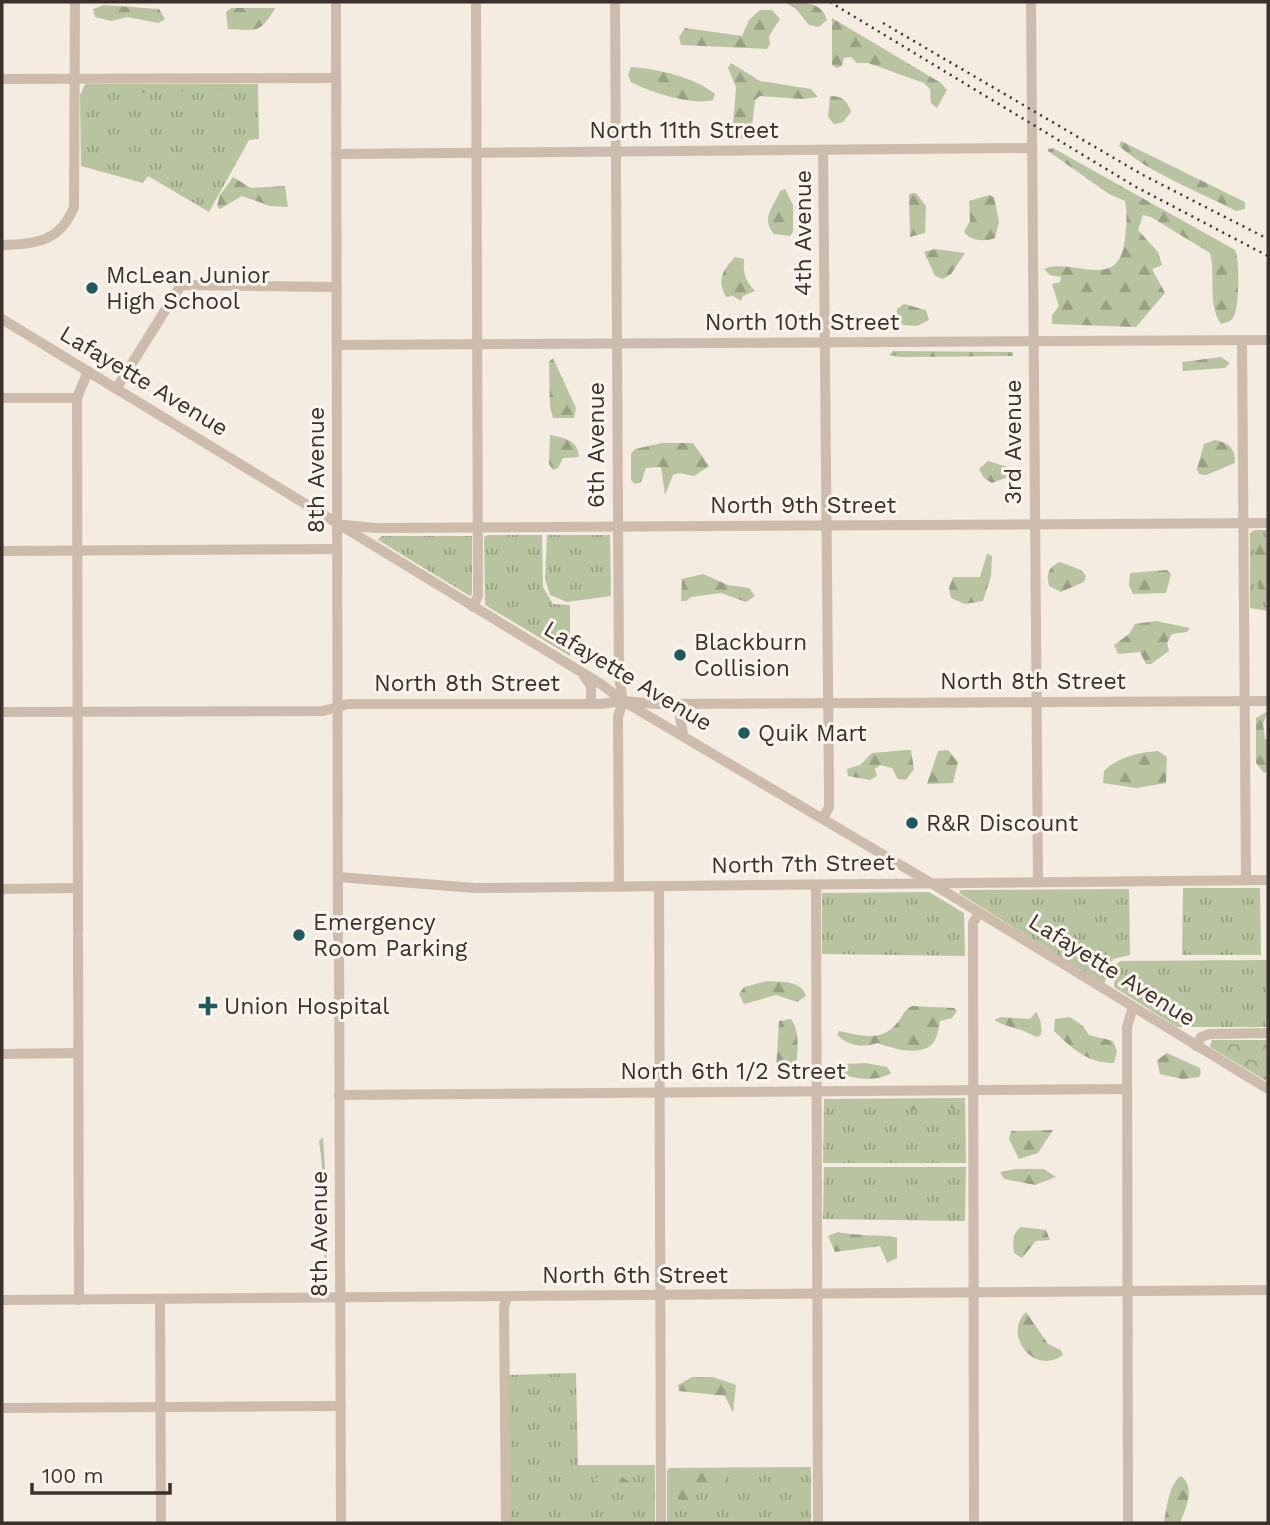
<svg xmlns="http://www.w3.org/2000/svg" width="1270" height="1525" viewBox="0 0 1270 1525" font-family="'Work Sans',sans-serif">
<defs>
<pattern id="grass-tufts" width="24" height="20" patternUnits="userSpaceOnUse" patternTransform="scale(1.75)"><rect width="24" height="20" fill="#b8c4a0"/><path d="M3 7l-1-3M5 7V3M7 7l1-3M15 17l-1-3M17 17v-4M19 17l1-3" fill="none" stroke="#97a083"/></pattern>
<pattern id="forest-firs" width="22" height="20" patternUnits="userSpaceOnUse" patternTransform="scale(1.75)"><rect width="22" height="20" fill="#b8c4a0"/><path d="M5 1l3.5 6h-7zM16 11l3.5 6h-7z" fill="#97a083"/></pattern>
<pattern id="park-crowns" width="20" height="18" patternUnits="userSpaceOnUse" patternTransform="scale(1.75)"><rect width="20" height="18" fill="#b8c4a0"/><path d="M2 6a3 3 0 1 1 6 0M12 15a3 3 0 1 1 6 0" fill="none" stroke="#97a083"/></pattern>
</defs>
<rect width="100%" height="100%" fill="#f4ebe1"/>
<!-- grass -->
<g fill="url(#grass-tufts)">
<path d="M85,84h173l1,55 -10,1 -40,72 -61,-36 -5,7 -62,-17 -1,-71z"/>
<path d="M1255,530h13v81l-18,-3v-75z"/>
<path d="M488,535h54l1,52 10,17 17,1v51l-85,-51 -1,-68z"/>
<path d="M547,535h63l1,61 -44,6 -17,-7 -5,-16z"/>
<path d="M381,536h91v58l-2,2 -92,-56z"/>
<path d="M1183,888h77l1,67h-79z"/>
<path d="M1129,889l1,66 -17,4 -9,25 -145,-91 2,-3z"/>
<path d="M929,892l35,21 1,43 -143,-2v-61z"/>
<path d="M1268,960v67h-91l-63,-40 2,-23 5,-3z"/>
<path d="M965,1098l1,65h-143l1,-64z"/>
<path d="M966,1167l-1,54 -142,-2 1,-52z"/>
<path d="M576,1373l2,92h77v58h-145l-1,-148z"/>
<path d="M811,1467v56h-144v-53l3,-2z"/>
</g>
<!-- forest -->
<g fill="url(#forest-firs)">
<path d="M785,2c16,0 37,-1 42,18l-8,7 -10,-2 -13,-16z"/>
<path d="M104,5l55,4 6,10 -6,4 -32,-6 -16,4 -16,-4 -2,-8z"/>
<path d="M231,8h44c-15,27 -20,22 -47,21l-2,-17z"/>
<path d="M760,10h12l8,9 -11,17 1,8 -3,5 -86,-4 -2,-8 6,-9 57,8 7,-16z"/>
<path d="M832,18l109,65 6,7 -10,18 -6,-5 -1,-14 -6,-6 -56,-20h-11l-6,-6 -7,1 -2,8 -5,2 -5,-3z"/>
<path d="M731,63l29,18 51,8 7,8 -15,2 -43,-3 -5,4 -3,27 -5,9 -8,4 -7,-2 4,-51 -8,-19z"/>
<path d="M631,67c27,2 63,10 84,27l-2,6c-20,6 -64,-8 -82,-18l-3,-7z"/>
<path d="M231,85l8,1 -2,4 -114,3 -6,-5z"/>
<path d="M830,96c13,0 17,5 21,16l-8,10 -9,2 -6,-7z"/>
<path d="M1121,141l124,61v7l-9,2c-38,-20 -85,-37 -117,-65z"/>
<path d="M1053,148l182,102c5,9 4,56 -1,66 -3,6 -7,6 -13,8 -14,-20 -5,-49 -11,-71l-59,-36 -8,-2 -5,15 20,22 4,13 -10,4 13,24 -29,34 -84,-3v-9l7,-9 -7,-22 8,-2 1,-5 -11,-2 -6,-6c27,-12 72,22 80,-24 2,-15 4,-29 1,-44l-16,-7 -61,-43v-2z"/>
<path d="M233,177l18,11 34,-2 3,21 -18,-1 -28,-10 -22,13 -3,-3 3,-11z"/>
<path d="M785,189l8,16v27l-3,4 -16,-2c-14,-17 0,-27 6,-43z"/>
<path d="M916,193l10,13 -1,27 -15,4 -1,-43z"/>
<path d="M989,195l5,2 5,25 -4,16c-10,4 -24,3 -31,-6l6,-11 -1,-20z"/>
<path d="M935,249l30,4 -14,21 -8,5 -8,-3 -11,-24z"/>
<path d="M735,257l9,2c-1,15 1,21 11,32l-12,5 -2,5 -8,-5 -7,1c-9,-18 -4,-26 9,-40z"/>
<path d="M904,304l22,6 3,10 -12,6 -14,-1 -7,-8 1,-8z"/>
<path d="M893,351l120,1v4l-112,1 -12,-2z"/>
<path d="M1221,357l9,6 -5,5 -42,3 -1,-9z"/>
<path d="M553,358l23,50 -2,10h-21l-3,-11 -1,-45z"/>
<path d="M550,435c15,3 28,5 29,22l-16,1 -5,10 -5,2 -4,-6z"/>
<path d="M1215,440c14,3 20,8 20,23l-29,12 -7,-1 -2,-5 7,-25z"/>
<path d="M662,443h31l16,23 -15,10 -15,-3 -6,2 -8,20 -4,-28 -15,1 -5,14 -6,2 -4,-4v-26l4,-5z"/>
<path d="M988,461l26,8 5,5 -3,4h-11l-13,5 -8,-5 -5,-9z"/>
<path d="M1262,540l6,1v58l-4,3c-9,-15 -10,-37 -9,-55z"/>
<path d="M987,554l5,2 -1,20 -8,25 -18,3 -14,-6 -2,-10 4,-11h27z"/>
<path d="M1060,562l21,8 5,6 -2,6 -23,10 -12,-6c-3,-12 -1,-19 11,-24z"/>
<path d="M1167,570l4,4 -5,19 -33,1 -4,-9 1,-12z"/>
<path d="M703,574l25,11 21,3 6,8 -9,6 -25,-9 -30,4 -5,4h-5l1,-22z"/>
<path d="M1156,621l34,7 -3,4 -15,2 -5,9 2,8 -18,13h-5l-6,-12 -22,2 -4,-9 15,-11 6,-10z"/>
<path d="M1268,711l-5,13 2,15 3,1v31l-4,2 -8,-10v-45z"/>
<path d="M906,750h5l3,19 -8,11 -8,-1 -6,-11 -12,-3 -5,4 2,7 -7,4 -22,-4 -1,-7 13,-4 12,-12z"/>
<path d="M948,750l10,12 -5,21 -26,1 11,-33z"/>
<path d="M1158,751l9,6 -1,26 -30,5 -33,-5 1,-12c14,-14 35,-19 54,-20z"/>
<path d="M767,981c13,1 35,-1 39,15l-9,6 -21,-7 -32,9 -5,-10 5,-7z"/>
<path d="M912,1006l42,2 3,3 -5,7 -12,3c-1,5 -2,12 -4,17 -8,21 -44,11 -58,5 -15,5 -29,3 -41,-8l2,-4c21,4 42,12 58,-8 6,-7 7,-13 15,-17z"/>
<path d="M1036,1012c5,7 6,14 5,23l-5,2c-14,-9 -29,-9 -42,-17l7,-3 29,2z"/>
<path d="M1070,1017l13,9 6,9 24,6 4,10 -3,12c-25,1 -43,-15 -60,-32l1,-12z"/>
<path d="M791,1019c10,12 6,37 5,52l-9,5 -11,-5 3,-50z"/>
<path d="M1167,1053l33,15 1,5 -2,4 -17,2 -22,-5 -3,-14z"/>
<path d="M866,1063l21,4 4,6c-10,8 -42,8 -51,-2l4,-7z"/>
<path d="M893,1100l68,1 2,2 -6,6c-19,-5 -58,7 -70,-3z"/>
<path d="M1053,1130l-15,23 -19,6 -10,-20 2,-8z"/>
<path d="M323,1137l4,64 -1,69c-5,-43 0,-87 -7,-129z"/>
<path d="M1015,1169h29l12,8 -21,8 -31,-6 -4,-7z"/>
<path d="M1021,1227l25,3 4,10 -14,1 -14,17 -8,-5c-1,-10 -2,-20 7,-26z"/>
<path d="M838,1232c15,4 54,3 59,6v20l-10,5 -7,-17 -45,6 -7,-16z"/>
<path d="M1026,1312l22,32 13,6 2,5c-28,21 -61,-19 -37,-43z"/>
<path d="M692,1377h21l23,8 -3,28 -8,-17 -46,-5 -1,-6z"/>
<path d="M682,1473h42l1,9 -27,3 -6,6 2,8 -9,6 -7,-6 -4,-21z"/>
<path d="M608,1474l16,4 18,14 -7,4 -37,-12 -3,-6z"/>
<path d="M1181,1476c15,12 5,32 -1,47h-16c2,-12 5,-40 17,-47z"/>
</g>
<!-- park -->
<path fill="url(#park-crowns)" d="M1212,1040h56v42l-58,-35z"/>
<g fill="none" stroke-linecap="round" stroke-linejoin="round">
<!-- minor -->
<g stroke="#cdbbac" stroke-width="10">
<path d="M336,2l2,936"/>
<path d="M615,2l4,676 4,23 -5,16 1,170"/>
<path d="M1031,2l7,879"/>
<path d="M2,79l334,-1"/>
<path d="M823,150l6,638v19l-6,11"/>
<path d="M336,154l696,-6"/>
<path d="M2,245c34,-1 58,-3 72,-38l1,-205"/>
<path d="M2,319l599,365 22,17 308,182 337,206"/>
<path d="M1242,341l4,539"/>
<path d="M337,345l931,-5"/>
<path d="M116,389l65,-104 156,2"/>
<path d="M2,398h75"/>
<path d="M344,525l32,3 892,-5"/>
<path d="M2,551l335,-2"/>
<path d="M473,607l5,-11 -2,-594"/>
<path d="M584,676l7,10v18"/>
<path d="M2,712l321,-1 25,-7h253l22,-3 34,3 611,-3"/>
<path d="M683,734l-3,-16 6,-14"/>
<path d="M338,877l137,11 793,-8"/>
<path d="M816,885l2,638"/>
<path d="M659,886l2,637"/>
<path d="M2,889l76,-1"/>
<path d="M78,932l-1,-534 11,-27"/>
<path d="M78,937l1,363"/>
<path d="M339,944l2,579"/>
<path d="M1196,1046l5,-9 9,-3 58,-1"/>
<path d="M2,1054l76,-1"/>
<path d="M339,1095l788,-6"/>
<path d="M160,1299l1,224"/>
<path d="M2,1300l1266,-10"/>
<path d="M2,1408l339,-2"/>
<path d="M506,1523l-2,-216 3,-10"/>
<path d="M974,1523l-1,-565v-35l6,-10"/>
<path d="M1128,1523l-1,-496 6,-20"/>
</g>
<!-- rail -->
<g stroke="#3b302b" stroke-width="2.5" stroke-dasharray="2 5" stroke-linecap="butt">
<path d="M830,2l306,185 132,69"/>
<path d="M883,23l260,152 125,64"/>
</g>
</g>
<!-- markers -->
<g fill="#1f5a5e" stroke="#fbf5ee" stroke-width="2.5">
<circle cx="92" cy="288" r="7"/>
<circle cx="680" cy="655" r="7"/>
<circle cx="744" cy="733" r="7"/>
<circle cx="912" cy="823" r="7"/>
<circle cx="299" cy="935" r="7"/>
<path d="M204.5 995.5h7v7h7v7h-7v7h-7v-7h-7v-7h7z"/>
</g>
<g text-anchor="middle" dominant-baseline="central" stroke-width="6" stroke-linejoin="round" paint-order="stroke">
<!-- street labels -->
<g font-size="23" fill="#3b302b" stroke="#fbf5ee">
<text x="684" y="130">North 11th Street</text>
<text transform="translate(803 233) rotate(-90)">4th Avenue</text>
<text x="802" y="322">North 10th Street</text>
<text transform="translate(144 381) rotate(31)">Lafayette Avenue</text>
<text transform="translate(1013 442) rotate(-90)">3rd Avenue</text>
<text transform="translate(596 445) rotate(-90)">6th Avenue</text>
<text transform="translate(316 470) rotate(-90)">8th Avenue</text>
<text x="803" y="505">North 9th Street</text>
<text transform="translate(628 676) rotate(31)">Lafayette Avenue</text>
<text x="1033" y="681">North 8th Street</text>
<text x="467" y="683">North 8th Street</text>
<text transform="translate(803 864) rotate(-1)">North 7th Street</text>
<text transform="translate(1112 970) rotate(32)">Lafayette Avenue</text>
<text x="733" y="1071">North 6th 1/2 Street</text>
<text transform="translate(319 1234) rotate(-90)">8th Avenue</text>
<text x="635" y="1275">North 6th Street</text>
</g>
<!-- poi labels -->
<g font-size="23" fill="#3b302b" stroke="#fbf5ee" text-anchor="start">
<text x="106" y="275">McLean Junior<tspan x="106" dy="26">High School</tspan></text>
<text x="694" y="642">Blackburn<tspan x="694" dy="26">Collision</tspan></text>
<text x="758" y="733">Quik Mart</text>
<text x="926" y="823">R&amp;R Discount</text>
<text x="313" y="922">Emergency<tspan x="313" dy="26">Room Parking</tspan></text>
<text x="224" y="1006">Union Hospital</text>
</g>
</g>
<!-- border -->
<rect width="1270" height="1525" fill="none" stroke="#3b302b" stroke-width="7"/>
<!-- scale -->
<path d="M32 1483v10h138v-10" fill="none" stroke="#3b302b" stroke-width="3.5"/>
<text x="42" y="1483" font-size="21" fill="#3b302b" stroke="#fbf5ee" stroke-width="5" paint-order="stroke">100 m</text>
</svg>
